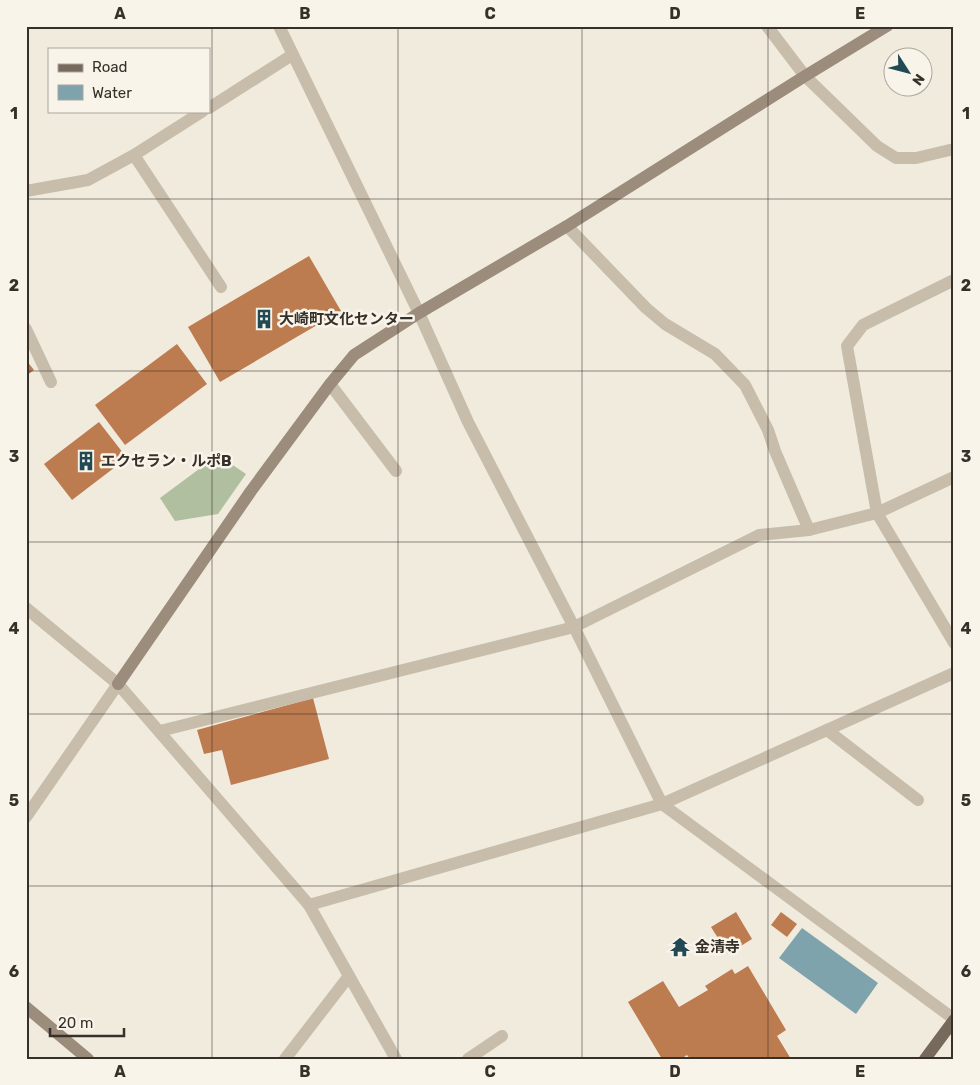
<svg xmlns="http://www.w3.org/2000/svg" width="980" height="1085" viewBox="0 0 980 1085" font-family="Rubik,'Noto Sans JP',sans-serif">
<rect width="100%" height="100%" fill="#f1ebde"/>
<!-- green -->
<path fill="#afbf9f" d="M218,455l28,19 -28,40 -43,7 -15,-23z"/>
<!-- water -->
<path fill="#7fa3ac" d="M802,928l76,55 -22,31 -77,-56z"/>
<!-- building -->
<g fill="#bd7b50">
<path d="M309,256l32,55 -121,71 -32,-55z"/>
<path d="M177,344l30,40 -82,61 -30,-40z"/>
<path d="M26,360l8,10 -8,6z"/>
<path d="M99,422l28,36 -55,42 -28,-36z"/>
<path d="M313,698l16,61 -98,26 -9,-35 -18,4 -7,-24z"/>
<path d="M736,912l16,27 -24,15 -17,-27z"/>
<path d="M781,912l16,12 -10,13 -16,-12z"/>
<path d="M748,966l38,64 -9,6 14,23h-101l-3,-4 -6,4h-19l-34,-57 35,-21 16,26 29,-17 -3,-4 27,-17 3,5z"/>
</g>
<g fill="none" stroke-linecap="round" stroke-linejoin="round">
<!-- lane -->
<g stroke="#c8bdab" stroke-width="12">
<path d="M134,155l87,132"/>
<path d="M26,329l25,53"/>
</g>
<!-- street -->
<g stroke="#c8bdab" stroke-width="12">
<path d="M279,26l140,287 49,109 106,205 88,177 292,215"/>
<path d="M767,26l38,50 72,70 19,12h20l38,-9"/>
<path d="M209,108l83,-53"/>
<path d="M26,191l62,-11 46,-25 69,-44"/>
<path d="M567,226l79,82 19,16 50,30 30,31 23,45 7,21 34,79"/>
<path d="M954,280l-91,45 -16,21 30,167 77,130"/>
<path d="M330,384l66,87"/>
<path d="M26,608l92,76 191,221 87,154"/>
<path d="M827,730l91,70"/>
<path d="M160,731l414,-104 185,-92 50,-5 68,-17 77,-36"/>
<path d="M26,817l92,-133"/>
<path d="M309,905l353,-101 292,-131"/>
<path d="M285,1059l64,-83"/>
<path d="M468,1059l34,-23"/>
</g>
<!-- secondary -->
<g stroke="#9c8c7c" stroke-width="12">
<path d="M118,684l133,-193 79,-107 24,-29 65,-42 148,-87 238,-150 82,-50"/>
<path d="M26,1007l62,52"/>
</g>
<!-- primary -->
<path stroke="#77695c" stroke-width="12" d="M925,1059l29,-39"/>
</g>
<!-- grid -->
<path fill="none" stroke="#36302a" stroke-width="1" stroke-opacity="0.55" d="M212,26v1033M398,26v1033M582,26v1033M768,26v1033M26,199h928M26,371h928M26,542h928M26,714h928M26,886h928"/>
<!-- icons -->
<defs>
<symbol id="building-bare" viewBox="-9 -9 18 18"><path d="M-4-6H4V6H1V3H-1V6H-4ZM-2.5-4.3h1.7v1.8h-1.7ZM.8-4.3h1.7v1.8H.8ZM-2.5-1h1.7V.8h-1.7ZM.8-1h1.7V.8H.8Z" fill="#224a55" stroke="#f9f4ea" stroke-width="2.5" paint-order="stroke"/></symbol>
<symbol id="temple-bare" viewBox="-9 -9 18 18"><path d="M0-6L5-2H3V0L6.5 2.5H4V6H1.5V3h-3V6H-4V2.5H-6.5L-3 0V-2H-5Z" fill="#224a55" stroke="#f9f4ea" stroke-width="2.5" paint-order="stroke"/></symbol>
</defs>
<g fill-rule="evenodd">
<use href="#building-bare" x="250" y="305" width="28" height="28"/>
<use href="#building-bare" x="72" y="447" width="28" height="28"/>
<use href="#temple-bare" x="666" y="933" width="28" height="28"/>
</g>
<g text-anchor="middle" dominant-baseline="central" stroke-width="5" stroke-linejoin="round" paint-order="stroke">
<!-- poi labels -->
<g font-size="15" font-weight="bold" fill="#36302a" stroke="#f9f4ea" text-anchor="start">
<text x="279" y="319">大崎町文化センター</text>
<text x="101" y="461">エクセラン・ルポB</text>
<text x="695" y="947">金清寺</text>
</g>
</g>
<!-- border -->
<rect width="980" height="1085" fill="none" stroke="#f9f4ea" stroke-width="55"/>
<!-- legend -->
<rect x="48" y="48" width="162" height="65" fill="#f9f4ea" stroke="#aba69d"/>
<rect x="58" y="64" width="25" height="8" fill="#77695c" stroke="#aba69d"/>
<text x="92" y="72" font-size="15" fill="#36302a">Road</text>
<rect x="58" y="85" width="25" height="15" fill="#7fa3ac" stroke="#aba69d"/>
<text x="92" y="98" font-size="15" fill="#36302a">Water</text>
<!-- north arrow -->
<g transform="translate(908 72) rotate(126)"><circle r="24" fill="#f9f4ea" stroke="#aba69d"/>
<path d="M0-4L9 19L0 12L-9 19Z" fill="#224a55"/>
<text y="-8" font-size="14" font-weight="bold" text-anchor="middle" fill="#36302a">N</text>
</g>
<!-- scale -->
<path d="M50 1028v8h74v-8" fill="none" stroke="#36302a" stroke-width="2.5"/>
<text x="58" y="1028" font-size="15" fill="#36302a" stroke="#f9f4ea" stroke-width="4" paint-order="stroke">20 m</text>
<rect x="28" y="28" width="924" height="1030" fill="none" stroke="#36302a" stroke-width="2"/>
<g font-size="16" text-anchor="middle" font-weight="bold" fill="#36302a">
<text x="120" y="19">A</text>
<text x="305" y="19">B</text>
<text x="490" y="19">C</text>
<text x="675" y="19">D</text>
<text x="860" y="19">E</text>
<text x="14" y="119">1</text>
<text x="966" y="119">1</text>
<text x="14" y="291">2</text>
<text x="966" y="291">2</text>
<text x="14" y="462">3</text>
<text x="966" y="462">3</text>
<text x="14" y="634">4</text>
<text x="966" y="634">4</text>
<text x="14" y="806">5</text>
<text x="966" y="806">5</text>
<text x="14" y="977">6</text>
<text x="966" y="977">6</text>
<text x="120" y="1077">A</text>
<text x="305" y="1077">B</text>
<text x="490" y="1077">C</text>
<text x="675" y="1077">D</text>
<text x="860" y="1077">E</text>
</g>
</svg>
